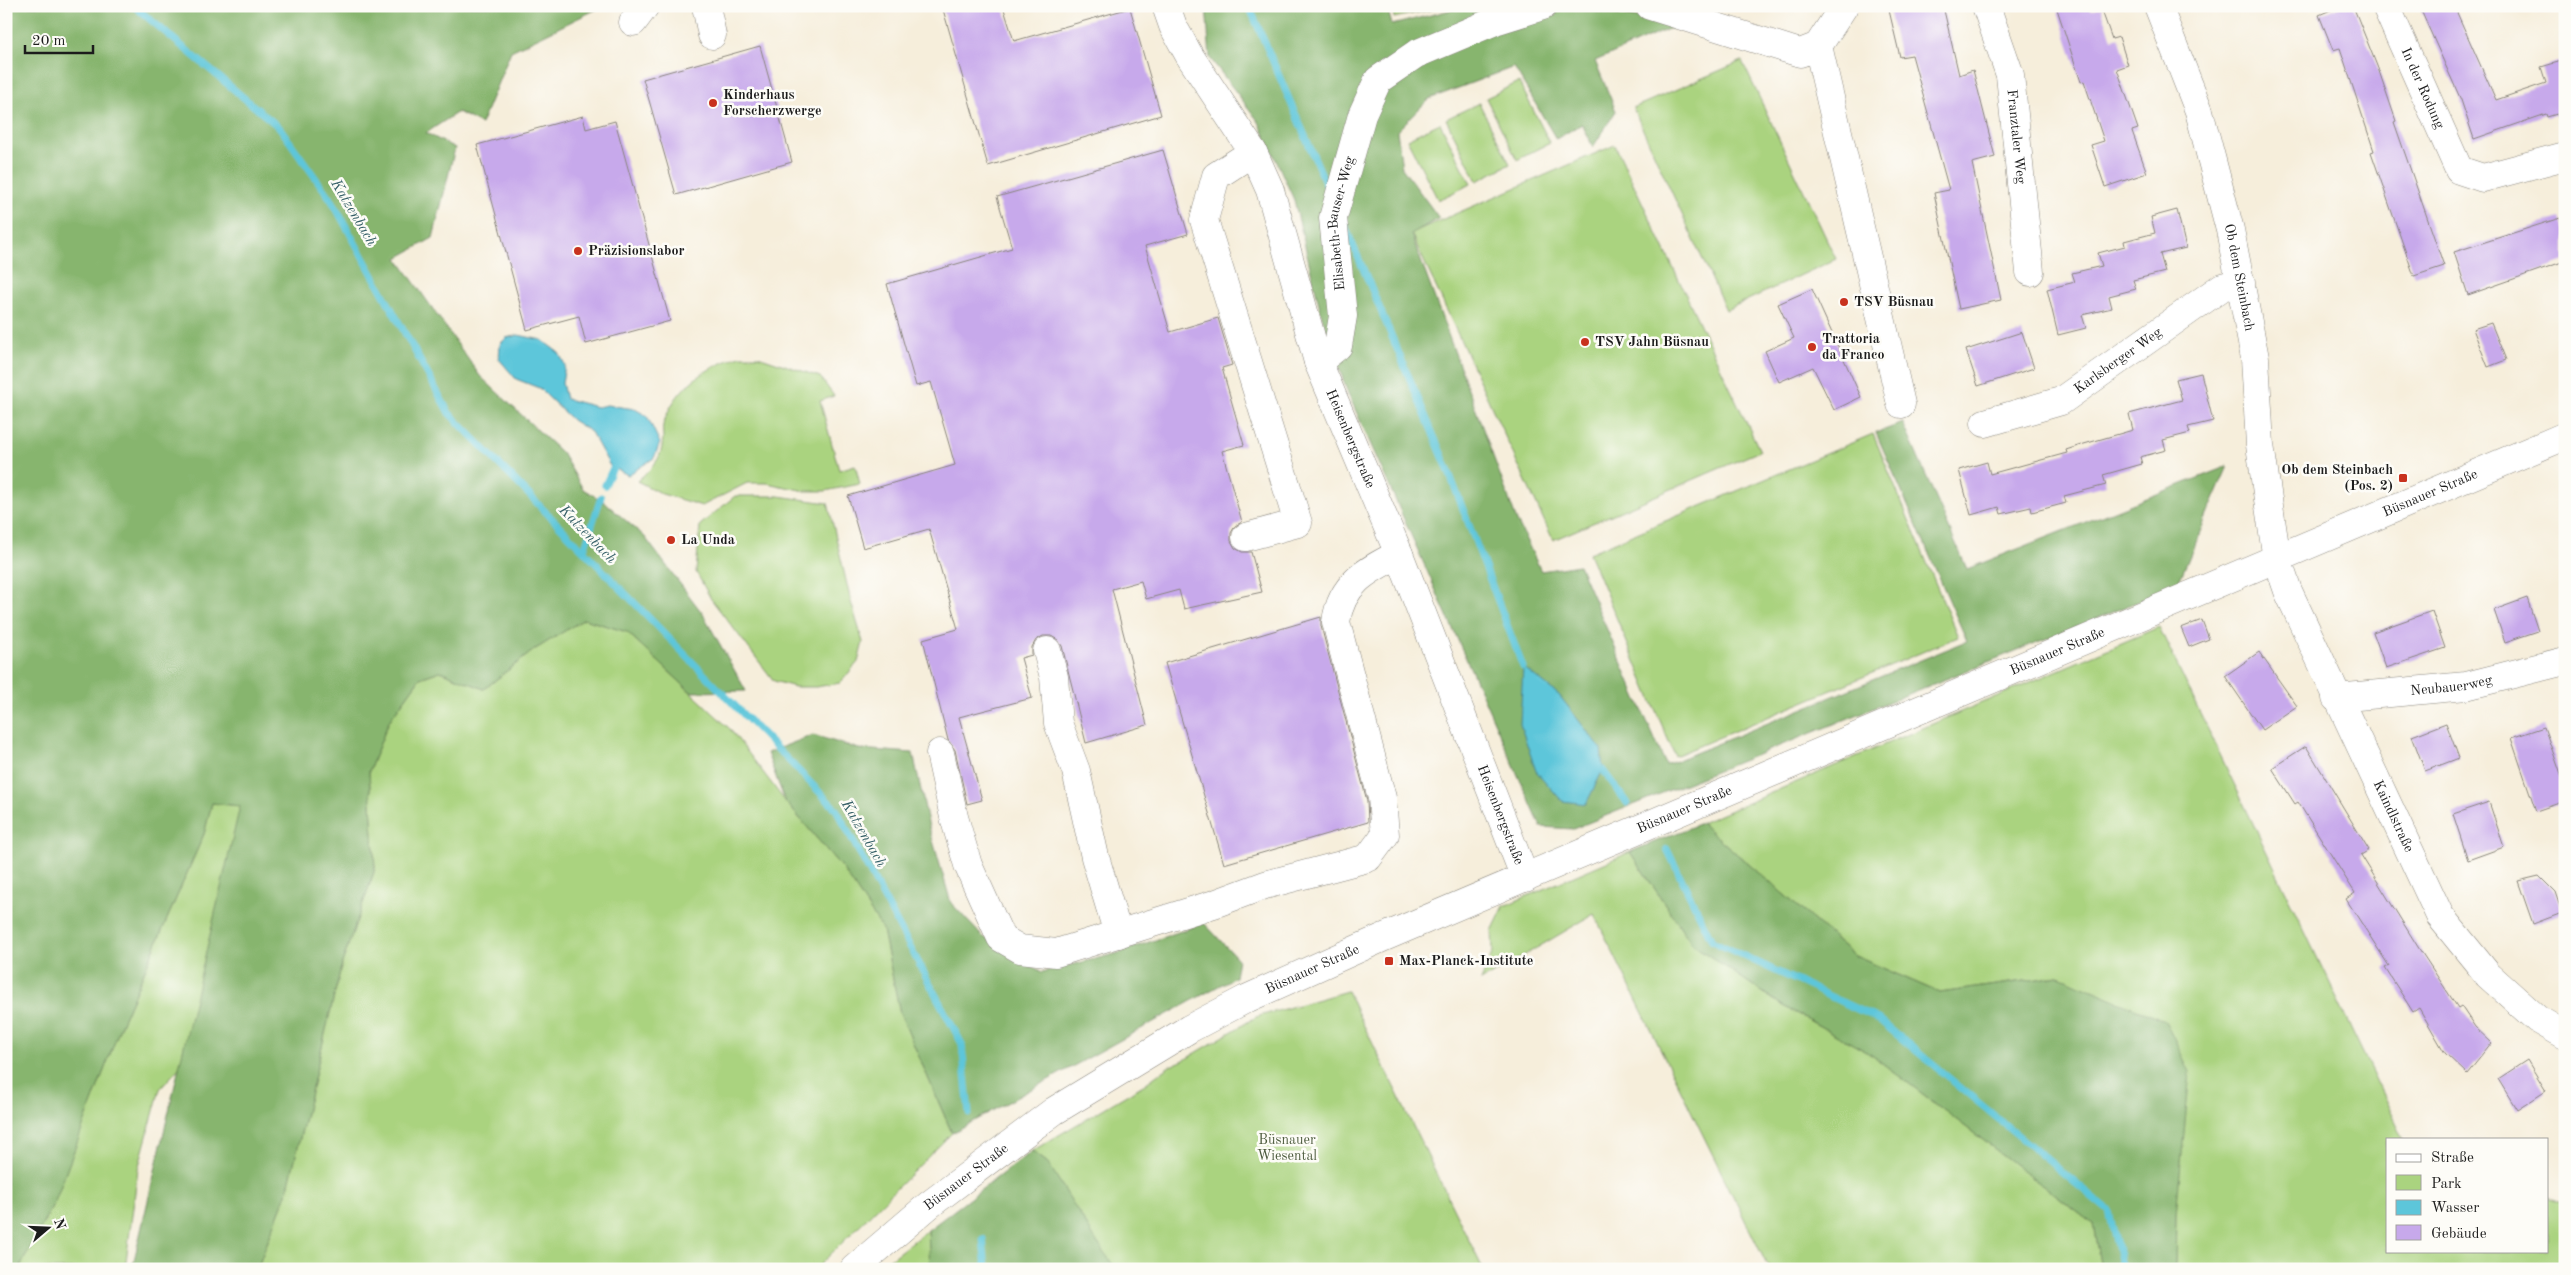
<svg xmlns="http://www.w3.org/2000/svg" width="2571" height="1275" viewBox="0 0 2571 1275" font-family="'Old Standard TT',serif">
<rect width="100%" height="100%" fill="#fdfcf7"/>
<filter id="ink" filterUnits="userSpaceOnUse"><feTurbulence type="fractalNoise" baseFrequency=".02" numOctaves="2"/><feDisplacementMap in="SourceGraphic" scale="10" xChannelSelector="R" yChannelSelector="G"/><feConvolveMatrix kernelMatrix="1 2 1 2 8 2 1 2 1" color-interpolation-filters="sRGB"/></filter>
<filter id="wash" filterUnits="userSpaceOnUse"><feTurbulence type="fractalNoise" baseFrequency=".0096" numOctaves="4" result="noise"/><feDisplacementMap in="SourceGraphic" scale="20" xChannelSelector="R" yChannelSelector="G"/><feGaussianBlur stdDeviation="1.12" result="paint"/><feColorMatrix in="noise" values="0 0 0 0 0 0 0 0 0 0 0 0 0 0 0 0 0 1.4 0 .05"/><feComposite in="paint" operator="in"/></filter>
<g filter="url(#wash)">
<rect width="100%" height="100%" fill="#f6eedb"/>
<!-- green -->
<g fill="#aad37f" stroke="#63784e">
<path d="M1392,6h56l-54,12z"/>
<path d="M1742,61l94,198 -110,51 -93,-202z"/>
<path d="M1519,82l31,61 -33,17 -31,-62z"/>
<path d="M1479,103l31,61 -33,17 -31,-62z"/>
<path d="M1440,123l31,61 -33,16 -31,-61z"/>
<path d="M1615,145l145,306 -207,89 -142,-307z"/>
<path d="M740,356h18l62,21 14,19 -14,5 19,69 16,-5 5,19 -35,7h-20l-38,-8h-20l-45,23 -40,-12 -25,-13c17,-15 25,-21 26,-44 0,-4 -1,-8 0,-12 12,-38 40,-56 77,-69z"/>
<path d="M1873,434l85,203 -283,119 -86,-203z"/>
<path d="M735,496h43l50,7 23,99 12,40 -5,20 -18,21 -24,4h-21l-21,-6 -63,-82 -15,-27 4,-47z"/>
<path d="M584,619l43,13 103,97 55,72 58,68 40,61 17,83 52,120 -136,136h-559l30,-77 55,-229 33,-94 -6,-98 20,-50 31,-43 20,-7 44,18 50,-39z"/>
<path d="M2159,627l245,512h-17v112h160v-54l18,6v66h-390l1,-55 -117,-238 -119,17 -85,-37 -154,-133z"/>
<path d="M212,803l28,3 -34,232 -46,51 -22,80 -13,100h-106l37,-71 65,-173 83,-191z"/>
<path d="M1630,852l62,92 91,62 86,47 224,171 8,45h-332l-175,-355 -113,67 12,-30 -1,-20 12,-25z"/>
<path d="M1347,991l136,278h-606l51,-39 2,27 118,-94 -16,-12 113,-67 23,-17 16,-7 72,-43z"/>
</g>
<!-- forest -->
<g fill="#87b56e" stroke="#526845">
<path d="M6,6h597l-92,45 -30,73 -23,-12 -32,21 29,15 -22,90 -36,20 83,118 82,77 21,36 20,12 41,35 59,78 43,77 -55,1 -64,-60 -43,-13 -50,31 -50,39 -44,-18 -20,7 -31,43 -20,50 6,98 -33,94 -55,229 -30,77h-125l108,-463 -28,-3 -8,31 -83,191 -65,174 -37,70h-13z"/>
<path d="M1206,6h181l5,19 74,-19h93l121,18 -85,37 21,50 -23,36 -11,-23 -26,15 -42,-72 -85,32 -32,32 5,37 37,50 -28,16 106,287 24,50 38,-6 87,200 301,-124 -91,-208 27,-10 64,146 261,-103 -51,120 -604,243 -32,-2 -194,-436 -25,-74 -28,-117 -35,-78 -49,-64z"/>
<path d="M813,735l46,14 54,4 16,74 22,76 31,33 60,36 73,-18 89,-31 34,36 -3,18 -283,156 -52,-120 -17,-83 -40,-61 -58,-68 -18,-48z"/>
<path d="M1701,823l154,133 85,37 119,-17 106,45 25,51 -14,142 -1,55h-74l-8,-45 -224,-171 -86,-47 -91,-62 -62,-92z"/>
<path d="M1032,1151l16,12 49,79 19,27h-186l-2,-39z"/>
</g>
<!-- water -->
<g fill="#5dc6da" stroke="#3c717b">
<path d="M518,335l24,5 17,13 6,12 -3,18 4,16 31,8 10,-2 28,4 12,7 13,27 -6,15 -26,17 -18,-9 -19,-34 -19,-12 -33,-32 -23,-9 -17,-20 1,-15 6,-6z"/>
<path d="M1523,667l36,28 42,54 2,21 -17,34 -24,-3 -26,-30 -16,-47z"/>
</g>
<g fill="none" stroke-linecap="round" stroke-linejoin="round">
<!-- stream -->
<g stroke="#5dc6da" stroke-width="7">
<path d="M134,6l146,122 52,73 117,212 387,396 126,235 7,69"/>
<path d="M1249,6l82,190"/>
<path d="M1345,226l102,241 76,200"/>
<path d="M605,485l8,-17"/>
<path d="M584,550l17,-53"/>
<path d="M1603,770l24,33"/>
<path d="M1667,849l45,92 166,78 231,192 13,58"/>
<path d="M983,1239l3,30"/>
</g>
</g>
<g id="blocks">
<!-- building -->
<g fill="#c7a9eb">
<path d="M942,6h61l11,35 116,-33 31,107 -173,51z"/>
<path d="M1888,6h55l16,69 14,-5 22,87 -23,6 29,137 -42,9 -25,-116 15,-3 -37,-135 -12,2z"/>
<path d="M2056,6h34l1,5 10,-3 11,31 7,-2 9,28 -11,4 21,60 -6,2 15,42 -42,14 -14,-42 13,-4 -20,-60 -3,1z"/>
<path d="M2340,6h13l26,65 17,50 -2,1 50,144 -30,10 -43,-124 3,-1 -34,-103 -7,2 -14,-35z"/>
<path d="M2419,6h35l42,94 50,-17 -5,-16 24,-7v68h-4l-4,-14 -10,3 -1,-3 -72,25 -13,-39z"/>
<path d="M760,46l32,116 -116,33 -33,-116z"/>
<path d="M583,116l3,13 29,-8 55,200 -84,23 -7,-28 -52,14 -50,-185z"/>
<path d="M1163,150l25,84 -43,12 25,86 48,-14 14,47 -10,3 22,77 -22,6 20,71 -7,4 -4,7v8l4,7 7,4h9l11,40 -78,17 -5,-19 -33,9 -5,-18 -29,8 35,136 -61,18 -24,-97 -4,-6 -7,-4h-8l-7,4 -4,7v8l-11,3 11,40 -73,19 23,83 -15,4 -12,-54 -7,-10 -25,-101 35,-10 -29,-100 -66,19 -15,-52 107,-31 -24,-83 -15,4 -29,-102 125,-36 -15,-51z"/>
<path d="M2177,210l9,38 -26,6 5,18 -32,8 3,9 -27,7 3,12 -30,7 4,13 -28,7 -11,-46 28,-7 -3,-9 30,-7 -4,-13 27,-7 -1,-5 31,-8 -4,-16z"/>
<path d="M2560,218l5,16v27l-97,34 -14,-43z"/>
<path d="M1812,289l49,108 -27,13 -21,-43 -34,15 -14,-31 29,-13 -16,-34z"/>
<path d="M2491,323l15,37 -18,7 -15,-38z"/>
<path d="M2022,332l12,36 -56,18 -12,-36z"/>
<path d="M2201,373l12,48 -25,6 2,6 -27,7 3,10 -26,7 2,7 -39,11 3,10 -42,11 2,7 -34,9 -1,-5 -30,7 -2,-7 -28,8 -12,-45 28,-8 3,12 77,-21 -1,-3 18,-6 49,-14 -4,-16 53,-14 -6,-21z"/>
<path d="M2527,598l11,33 -33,11 -11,-32z"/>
<path d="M2432,611l13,37 -59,20 -13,-36z"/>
<path d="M1321,617v9l46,175 1,21 -144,42 -59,-201z"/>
<path d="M2202,620l7,19 -20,8 -8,-19z"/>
<path d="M2259,652l38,54 -35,24 -37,-54z"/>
<path d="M2446,723l13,35 -34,13 -13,-35z"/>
<path d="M2544,727l21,59v15l-29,10 -25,-73z"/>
<path d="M2306,746l63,104 -8,5 57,92 40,61 3,-2 14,21 17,16 -25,31 -22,-21 -26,-45 -6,4 -28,-44 4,-2 -43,-67 9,-6 -57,-91 -3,2 -23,-36z"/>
<path d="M2489,802l15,45 -36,13 -15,-46z"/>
<path d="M2539,876l16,16 7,21 -29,11 -15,-43z"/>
<path d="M2527,1060l19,31 -29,19 -19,-31z"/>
</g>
</g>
</g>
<g filter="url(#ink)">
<use href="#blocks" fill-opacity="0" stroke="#89857c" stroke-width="1"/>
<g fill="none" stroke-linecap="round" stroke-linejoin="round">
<defs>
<g id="minor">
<path d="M706,6l6,29"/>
<path id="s1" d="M1166,6l7,20 16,29 64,97 17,38 48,172 81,192 126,324"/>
<path d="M1650,6l150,47 18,-7"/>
<path id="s2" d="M1986,6l24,69 20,197"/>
<path id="s3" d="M2158,6l41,105 31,119 25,128 5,87 13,88 4,26 11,32 152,325 48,59 49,44 28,16"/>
<path id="s4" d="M2386,6l73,164 24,8 82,-22"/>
<path d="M633,22l12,-16"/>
<path d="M1818,46l83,358"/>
<path d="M1818,46l26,-40"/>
<path id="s5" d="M1318,362l20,-16 5,-30 -10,-98 29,-103 16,-35 38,-26 79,-33 48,-15"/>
<path id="s6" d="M1985,423l76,-22 161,-114 19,-5"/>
<path d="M1246,537l52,-14 -94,-303 12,-44 37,-24"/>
<path d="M1047,651l7,26 4,46 18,48 19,86 23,77"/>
<path id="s7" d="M2336,698l130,-12 99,-25"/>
<path d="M940,753l14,64 14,48 33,73 19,11 36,4 158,-49 51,-19 103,-27 17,-23 -3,-37 -46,-176c5,-38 31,-52 63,-68"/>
<path id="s8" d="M854,1269l75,-64 125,-94 135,-82 57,-30 136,-61 1183,-502"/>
</g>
</defs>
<!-- minor casing -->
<use href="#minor" stroke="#89857c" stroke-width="29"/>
<!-- minor -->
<use href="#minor" stroke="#fff" stroke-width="28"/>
</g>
</g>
<!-- markers -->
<g fill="#c8321e" stroke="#fdfcf7" stroke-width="2">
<circle cx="713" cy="103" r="5"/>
<circle cx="578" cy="251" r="5"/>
<circle cx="1844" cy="302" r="5"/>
<circle cx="1585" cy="342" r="5"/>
<circle cx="1812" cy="347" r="5"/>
<rect x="2398" y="473" width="10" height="10" rx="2.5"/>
<circle cx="671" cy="540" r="5"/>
<rect x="1384" y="956" width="10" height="10" rx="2.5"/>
</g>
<g text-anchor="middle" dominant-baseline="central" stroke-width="5" stroke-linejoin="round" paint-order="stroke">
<!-- street labels -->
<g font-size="14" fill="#1c1c1c" stroke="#fdfcf7">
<text stroke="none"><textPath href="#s4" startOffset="90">In der Rodung</textPath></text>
<text stroke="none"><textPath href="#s2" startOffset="135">Franztaler Weg</textPath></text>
<text stroke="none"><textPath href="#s5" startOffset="150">Elisabeth-Bauser-Weg</textPath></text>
<text stroke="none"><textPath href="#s3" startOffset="284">Ob dem Steinbach</textPath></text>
<text stroke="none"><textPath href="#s6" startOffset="149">Karlsberger Weg</textPath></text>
<text stroke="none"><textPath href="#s1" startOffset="474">Heisenbergstraße</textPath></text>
<text stroke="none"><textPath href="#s8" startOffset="1765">Büsnauer Straße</textPath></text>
<text stroke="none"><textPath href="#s8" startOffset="1360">Büsnauer Straße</textPath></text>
<text stroke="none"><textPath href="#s7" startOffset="116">Neubauerweg</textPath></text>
<text stroke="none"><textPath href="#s8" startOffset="955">Büsnauer Straße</textPath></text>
<text stroke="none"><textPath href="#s1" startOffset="879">Heisenbergstraße</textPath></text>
<text stroke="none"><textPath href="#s3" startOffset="851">Kaindlstraße</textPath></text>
<text stroke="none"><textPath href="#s8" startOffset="550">Büsnauer Straße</textPath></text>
<text stroke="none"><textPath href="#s8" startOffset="145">Büsnauer Straße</textPath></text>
</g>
<!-- poi labels -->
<g font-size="14" font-weight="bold" fill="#1c1c1c" stroke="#fdfcf7" text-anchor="start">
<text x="723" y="95">Kinderhaus<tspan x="723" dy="16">Forscherzwerge</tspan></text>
<text x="588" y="251">Präzisionslabor</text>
<text x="1854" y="302">TSV Büsnau</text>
<text x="1822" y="339">Trattoria<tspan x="1822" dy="16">da Franco</tspan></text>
<text x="1595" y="342">TSV Jahn Büsnau</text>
<text x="2393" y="470" text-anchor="end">Ob dem Steinbach<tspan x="2393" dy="16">(Pos. 2)</tspan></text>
<text x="681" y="540">La Unda</text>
<text x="1399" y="961">Max-Planck-Institute</text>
</g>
<!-- park labels -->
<g font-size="14" fill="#4e5c3f" stroke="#fdfcf7">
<text x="1287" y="1140">Büsnauer<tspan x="1287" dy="16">Wiesental</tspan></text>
</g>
<!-- water labels -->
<g font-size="15" font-style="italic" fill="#366068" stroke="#fdfcf7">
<text transform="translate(353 213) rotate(59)">Katzenbach</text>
<text transform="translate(587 535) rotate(46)">Katzenbach</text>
<text transform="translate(863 834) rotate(60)">Katzenbach</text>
</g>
</g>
<!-- margin -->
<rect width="2571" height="1275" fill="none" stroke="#fdfcf7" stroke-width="25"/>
<!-- legend -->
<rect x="2386" y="1138" width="162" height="115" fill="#fdfcf7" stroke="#a3a29f"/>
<rect x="2396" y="1154" width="25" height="8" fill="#ffffff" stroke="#a3a29f"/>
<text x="2431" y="1162" font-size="15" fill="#1c1c1c">Straße</text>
<rect x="2396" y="1175" width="25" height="15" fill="#aad37f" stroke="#a3a29f"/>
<text x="2431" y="1188" font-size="15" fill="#1c1c1c">Park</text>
<rect x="2396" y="1200" width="25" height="15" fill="#5dc6da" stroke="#a3a29f"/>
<text x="2431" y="1212" font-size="15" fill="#1c1c1c">Wasser</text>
<rect x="2396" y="1225" width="25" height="15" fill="#c7a9eb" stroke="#a3a29f"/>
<text x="2431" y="1238" font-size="15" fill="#1c1c1c">Gebäude</text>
<!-- north arrow -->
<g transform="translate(48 1228) rotate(71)" stroke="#fdfcf7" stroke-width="4" paint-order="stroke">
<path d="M0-4L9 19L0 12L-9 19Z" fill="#1c1c1c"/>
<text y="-8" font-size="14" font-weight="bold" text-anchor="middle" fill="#1c1c1c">N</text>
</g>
<!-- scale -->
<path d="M25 45v8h68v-8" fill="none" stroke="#1c1c1c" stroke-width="2.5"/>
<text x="32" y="45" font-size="15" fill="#1c1c1c" stroke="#fdfcf7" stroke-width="4" paint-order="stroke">20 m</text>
</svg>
